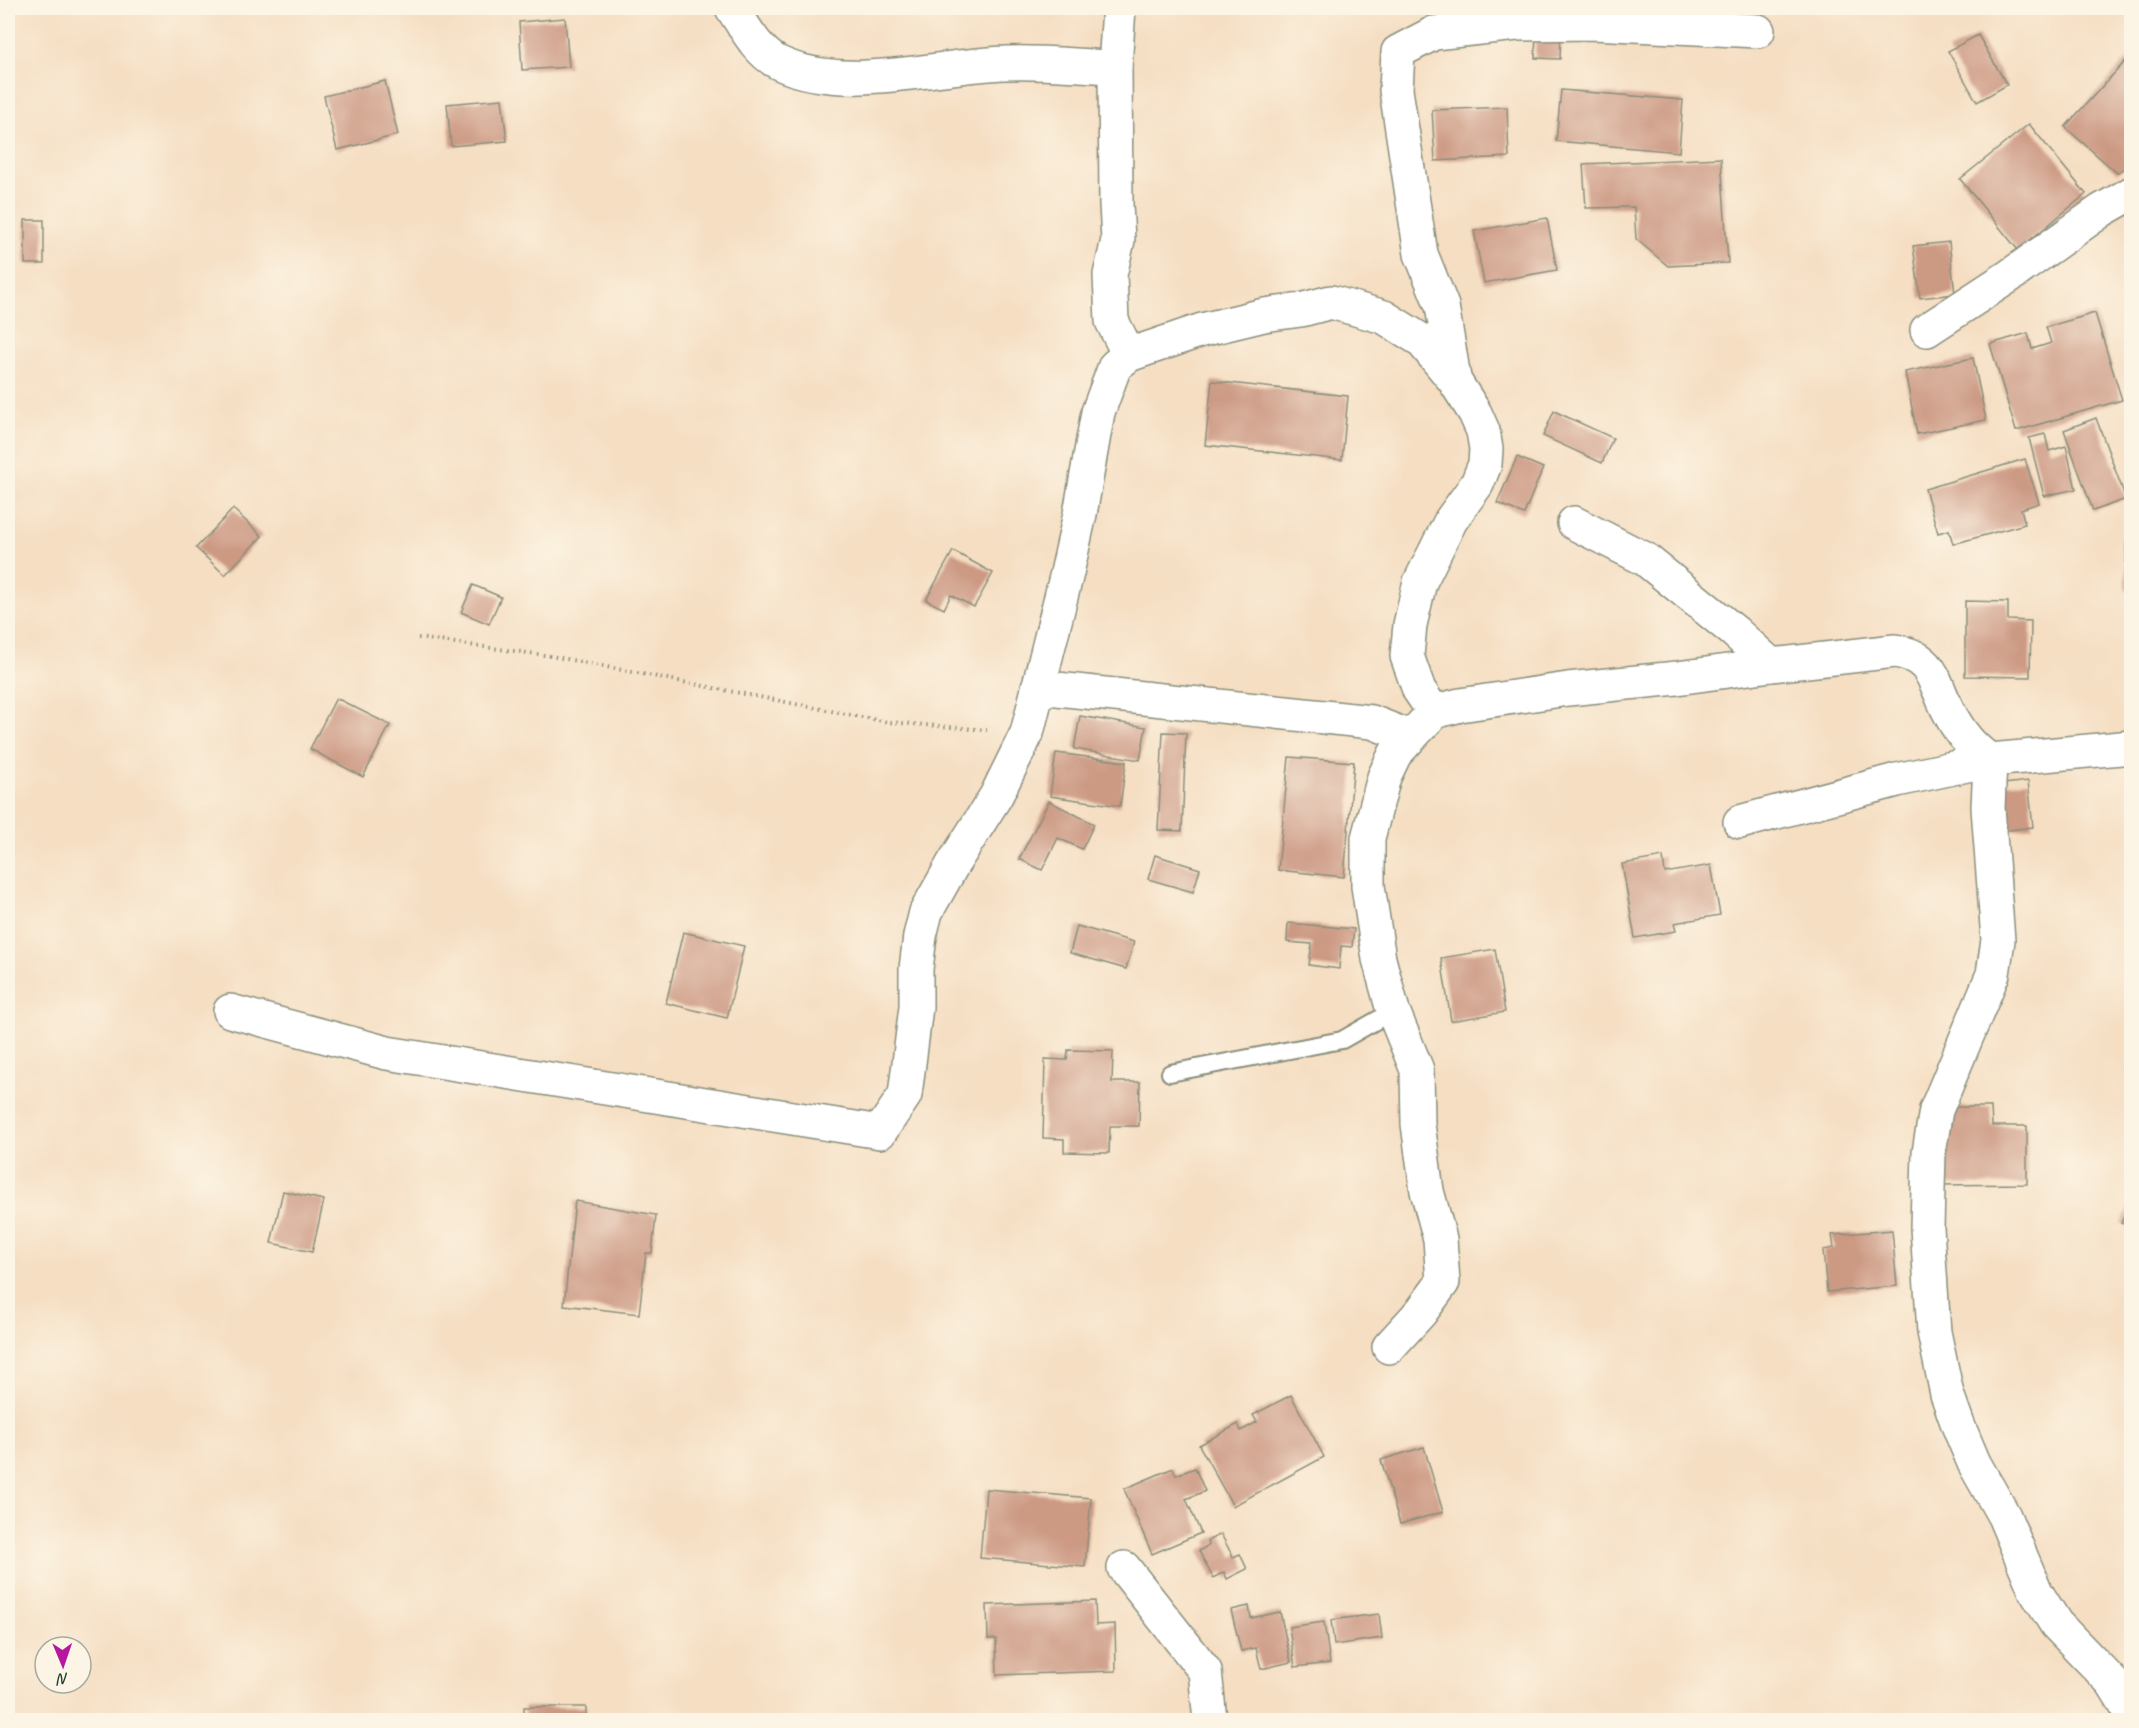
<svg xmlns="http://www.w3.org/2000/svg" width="2139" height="1728" viewBox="0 0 2139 1728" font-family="Caveat,sans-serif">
<rect width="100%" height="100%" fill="#fcf5e5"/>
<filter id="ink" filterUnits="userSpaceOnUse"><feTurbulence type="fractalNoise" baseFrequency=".0167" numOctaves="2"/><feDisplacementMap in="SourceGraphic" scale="12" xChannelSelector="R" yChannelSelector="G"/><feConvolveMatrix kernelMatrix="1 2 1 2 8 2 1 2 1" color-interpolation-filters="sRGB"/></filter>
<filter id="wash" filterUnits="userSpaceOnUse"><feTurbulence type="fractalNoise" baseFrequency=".008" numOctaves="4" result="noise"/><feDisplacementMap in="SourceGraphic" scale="24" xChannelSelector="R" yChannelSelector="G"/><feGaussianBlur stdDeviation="1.35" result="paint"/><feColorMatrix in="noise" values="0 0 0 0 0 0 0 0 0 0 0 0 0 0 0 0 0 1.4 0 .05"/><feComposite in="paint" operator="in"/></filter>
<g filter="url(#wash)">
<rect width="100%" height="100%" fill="#f5dec2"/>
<g id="blocks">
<!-- building -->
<g fill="#cc9983">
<path d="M565,18l4,49 -47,3 -3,-48z"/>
<path d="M1536,31h25l-1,28 -25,-1z"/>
<path d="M1978,35l29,50 -30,17 -29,-51z"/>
<path d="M2132,54v108l-15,11 -52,-46z"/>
<path d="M385,81l13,54 -61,15 -13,-54z"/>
<path d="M1561,90l122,10 -4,52 -123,-11z"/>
<path d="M502,99l5,42 -56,5 -4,-42z"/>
<path d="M1507,107l2,50 -74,4 -3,-51z"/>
<path d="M2029,124l57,70 -68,56 -58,-71z"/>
<path d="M1721,158l7,105 -60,3 -32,-27 -2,-32 -48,1 -3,-44z"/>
<path d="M1547,218l10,52 -73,13 -10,-52z"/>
<rect x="25" y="220" width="19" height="44"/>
<path d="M1949,242l6,52 -35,4 -7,-52z"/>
<path d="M2095,313l27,87 -106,31 -26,-87 38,-11 4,16 19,-6 -5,-16z"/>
<path d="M1973,358l13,62 -69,14 -12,-62z"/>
<path d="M1212,381l136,15 -6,64 -137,-15z"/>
<path d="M1554,411l59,27 -11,25 -59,-27z"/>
<path d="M2096,418l30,81 -33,12 -29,-81z"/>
<path d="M2045,434l4,17 17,-5 10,43 -32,7 -15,-58z"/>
<path d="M1517,457l26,11 -19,46 -27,-11z"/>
<path d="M2025,459l14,44 -18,6 4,15 -72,20 -4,-14 -11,3 -13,-44z"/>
<path d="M233,509l29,27 -37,39 -29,-27z"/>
<rect x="2126" y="544" width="6" height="46"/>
<path d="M953,551l40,22 -19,34 -23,-12 -7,14 -18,-9z"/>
<path d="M473,585l28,12 -12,27 -28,-12z"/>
<path d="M1965,601l43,1v18l23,1 -1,56 -65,-1z"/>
<path d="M336,698l54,27 -27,52 -53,-28z"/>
<path d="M1080,716l66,11 -6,33 -66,-11z"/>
<path d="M1163,732l23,1 -4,98 -24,-1z"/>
<path d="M1056,753l70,9 -6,44 -70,-10z"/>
<path d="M1289,757l65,5 -10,115 -66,-7z"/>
<path d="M2028,781l5,46 -31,4 -6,-46z"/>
<path d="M1049,801l45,23 -12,25 -24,-11 -16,32 -23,-11z"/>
<path d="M1155,855l45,14 -7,23 -45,-13z"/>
<path d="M1663,857l2,16 46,-8 9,50 -46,8 2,8 -41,7 -13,-74z"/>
<path d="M1288,923l66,6 -2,18 -11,-1 -2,23 -30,-4 3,-21 -25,-2z"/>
<path d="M1077,926l57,16 -8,27 -56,-16z"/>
<path d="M683,932l61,14 -17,72 -61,-15z"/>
<path d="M1495,949l10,63 -54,9 -10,-63z"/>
<path d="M1068,1050l45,1 -1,31h28l-1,44h-29l-1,27 -45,-1v-13l-21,-1 2,-79 22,1z"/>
<path d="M1938,1107h53l1,19h35v58l-89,1z"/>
<path d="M283,1191l41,9 -12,52 -41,-9z"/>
<path d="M575,1201l81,14 -4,38h-6l-7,61 -75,-9z"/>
<path d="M2132,1201v27l-11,-5z"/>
<path d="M1892,1230l5,56 -70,6 -4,-42 11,-2 -2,-13z"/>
<path d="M1291,1395l33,62 -91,49 -34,-61 39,-21 3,7 16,-9 -4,-7z"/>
<path d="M1424,1447l19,65 -43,12 -19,-64z"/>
<path d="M1173,1468l3,7 19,-7 10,23 -19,8 15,34 -49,21 -28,-65z"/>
<path d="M986,1489l105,9 -6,69 -105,-9z"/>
<path d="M1221,1534l12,23 7,-3 7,15 -20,10 -3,-7 -11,6 -14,-27 10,-6 -2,-4z"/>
<path d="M1095,1601l1,24 19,-1 1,47 -119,4 -1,-36h-8l-1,-34z"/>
<path d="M1249,1606l2,12 29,-6 11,50 -30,7 -5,-21 -15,3 -10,-41z"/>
<path d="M1379,1614l3,24 -48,7 -3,-25z"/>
<path d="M1324,1622l6,41 -35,4 -6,-40z"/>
<rect x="524" y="1707" width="62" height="13"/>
</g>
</g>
</g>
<g filter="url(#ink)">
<use href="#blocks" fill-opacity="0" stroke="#8a8e7b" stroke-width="1.5"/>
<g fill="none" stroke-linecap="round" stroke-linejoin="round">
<defs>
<path id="lane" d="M1170,1073l172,-33 51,-29"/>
<g id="street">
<path d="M732,8c12,18 26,45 47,55 67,31 156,2 226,0 36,-2 74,3 110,4"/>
<path d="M1119,8l-4,59 1,137 2,36 -8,35 2,46 17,34"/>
<path d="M1927,330l84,-55 91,-65 30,-17"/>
<path d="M1454,378l-12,-72 -21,-52 -25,-164 2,-38 36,-19 83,-9 76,-1 165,8"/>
<path d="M1574,523l71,36 90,73 36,33"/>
<path d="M1038,687l334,35 38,15"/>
<path d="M1740,822l157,-42 93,-20 -2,48 10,132 -5,34 -57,136 -7,42 -2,76 7,104 13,62 11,31 16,38 30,53 32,76 20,32 56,58 20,32"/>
<path d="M230,1011l157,42 493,79 25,-37 11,-88v-38l4,-33 6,-24 27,-48 43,-68 31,-63 40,-160 13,-59 18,-102 17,-46 14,-11 73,-25 62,-15 37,-5 30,-8 53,15 37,23 33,40 21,33 8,18 3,18 -1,15 -8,20 -26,36 -31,62 -10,43 -3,31 12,34 15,22"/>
<path d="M1389,1347l32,-35 22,-30 -3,-43 -13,-48 -9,-67 -1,-54 -24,-59 -14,-52 -11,-73v-48l16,-61 11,-23 39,-42 26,-7 108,-16 109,-11 94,-13 124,-14c39,6 38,30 53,59 10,20 23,38 42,50l142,-13"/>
<path d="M1124,1568l81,103 5,49"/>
</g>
</defs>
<!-- lane casing -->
<use href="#lane" stroke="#8a8e7b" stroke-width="20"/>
<!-- street casing -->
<use href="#street" stroke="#8a8e7b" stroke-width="36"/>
<!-- path -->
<path stroke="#8a8e7b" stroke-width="4" stroke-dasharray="1.5 4.5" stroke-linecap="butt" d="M418,638l133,18 336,66 100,8"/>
<!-- lane -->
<use href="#lane" stroke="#fff" stroke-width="16"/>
<!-- street -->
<use href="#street" stroke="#fff" stroke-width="33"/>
</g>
</g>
<!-- margin -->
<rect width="2139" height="1728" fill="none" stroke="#fcf5e5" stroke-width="30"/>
<!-- north arrow -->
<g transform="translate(63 1665) rotate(178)"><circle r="28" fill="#fcf5e5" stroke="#a4ab9e" stroke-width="1.5"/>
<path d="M0-4.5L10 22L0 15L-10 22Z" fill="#b5179e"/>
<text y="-9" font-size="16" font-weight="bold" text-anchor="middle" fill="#1f3d34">N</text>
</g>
</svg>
